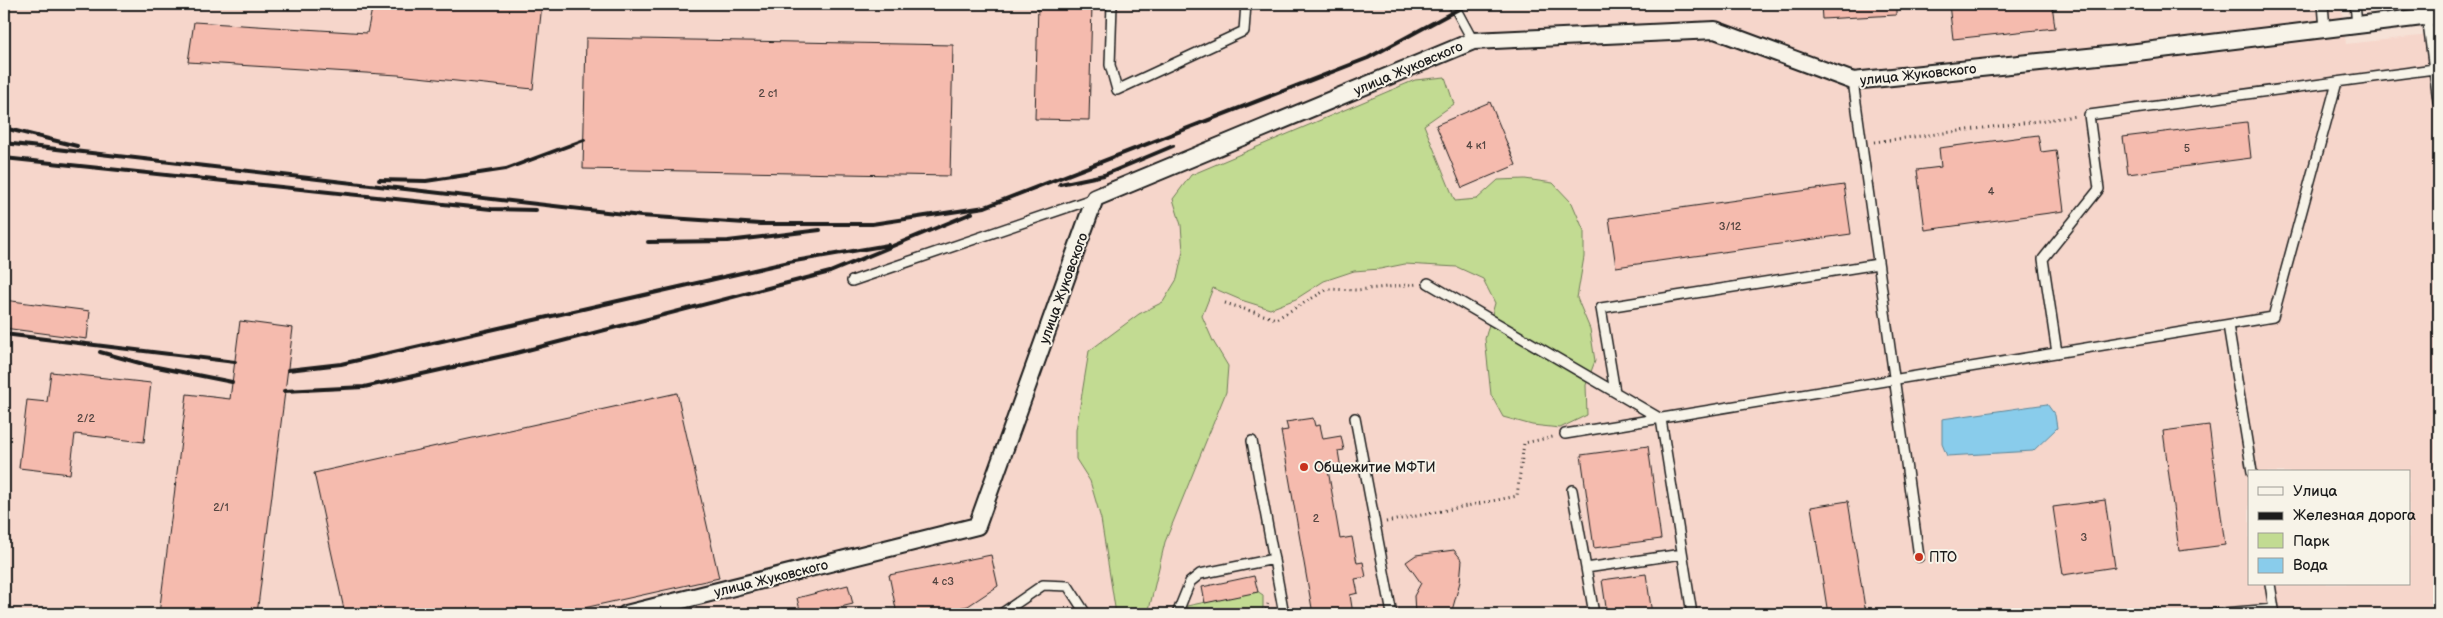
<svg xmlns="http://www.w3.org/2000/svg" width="2443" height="618" font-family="'Balsamiq Sans',sans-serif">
  <rect width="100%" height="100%" fill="#f6e2d7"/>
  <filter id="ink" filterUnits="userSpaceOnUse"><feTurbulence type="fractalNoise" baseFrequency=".02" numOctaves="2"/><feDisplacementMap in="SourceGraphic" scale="10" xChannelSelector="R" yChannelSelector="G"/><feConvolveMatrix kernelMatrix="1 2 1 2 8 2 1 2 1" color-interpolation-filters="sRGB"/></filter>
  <g filter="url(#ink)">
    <path fill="#f6d6cb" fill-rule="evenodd" d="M4 4H2350L2341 5 2346 44 2439 34V614H4ZM2249 472H2409V584H2249Z"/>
    <path fill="#c2db92" stroke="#6f7c57" d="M1445 77 1454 104 1424 125 1455 201 1477 199 1498 180 1525 179 1553 183 1572 203 1584 231V257L1577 298 1590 329 1595 361 1586 385 1587 415 1560 428 1532 425 1503 417 1491 395 1485 339 1495 303 1483 279 1457 267 1405 264 1380 269 1354 271 1324 281 1296 299 1270 309 1241 300 1213 288 1202 316 1213 341 1228 366 1226 392 1165 542 1148 614H1116L1101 519 1090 481 1076 459V430L1089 351 1139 314 1163 302 1177 279 1183 251 1181 225 1173 199 1191 175 1415 80Z
      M1257 591 1263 595V608L1259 614H1185L1187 606Z"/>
    <path fill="#89cceb" stroke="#5d8698" d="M2047 404 2055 415 2057 428 2033 451 1947 456 1942 444V419Z"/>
    <path fill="#f5bbae" stroke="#1c1c1c" d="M373 4H542L533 89 398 75 188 62 194 22 367 33Z
      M1038 4H1092L1089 120 1035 119Z
      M1821 4H1896V15L1822 19Z
      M1949 4H2052L2055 28 1953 39Z
      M586 38 953 45 950 176 583 169Z
      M1490 102 1516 165 1462 188 1436 125Z
      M2247 122 2251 158 2128 174 2123 137Z
      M2038 135 2041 152 2056 150 2064 211 1925 230 1917 170 1941 167 1939 148Z
      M1844 185 1851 234 1616 267 1609 218Z
      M4 300 90 311 87 339 4 328Z
      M240 321 293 328 257 614H159L187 394 230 399Z
      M51 372 151 383 144 442 75 434 70 474 19 468 27 400 47 402Z
      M677 393 719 578 557 614H345L314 473Z
      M1313 418 1315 426 1320 425 1323 439 1341 436 1344 450 1338 451 1341 469 1328 470 1340 539 1352 537 1357 563 1363 562 1366 577 1355 579 1358 593 1350 595 1353 614H1313L1281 431 1288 430 1286 422Z
      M2209 425 2225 545 2179 551 2163 431Z
      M1648 446 1661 539 1594 548 1581 455Z
      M2105 500 2115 567 2063 575 2053 507Z
      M1848 501 1866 614H1828L1811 507Z
      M1454 550 1462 560 1460 582 1451 614H1415L1414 596 1421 583 1406 562 1416 555Z
      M991 555 998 586 968 606 928 614H897L889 575Z
      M1646 574 1652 614H1607L1602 580Z
      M1254 576 1258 592 1205 603 1202 587Z
      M848 585 853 604 812 614H801L797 598Z"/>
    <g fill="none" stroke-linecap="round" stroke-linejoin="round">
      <g stroke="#1c1c1c" stroke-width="12">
        <path id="service" d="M1112 4 1110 65 1117 90 1244 31 1246 4
          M1453 4 1473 41
          M2323 4 2325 29
          M2355 4 2357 25
          M2427 16 2438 101 2439 100
          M1853 81 1919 557
          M852 281 1095 198
          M1428 283 1661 419 1692 614
          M2228 325 2252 472
          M2057 353 2043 259 2099 189 2089 115 2434 69
          M1615 392 1601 308 1878 264
          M1355 418 1392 614
          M1565 434 2273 317 2337 82
          M1252 441 1284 614
          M1572 490 1586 568 1682 554
          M1586 568 1594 614
          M1001 614 1043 585 1068 586 1086 614
          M1177 614 1190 582 1200 574 1274 559
          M2210 614 2274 609 2270 584"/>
      </g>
      <g stroke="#1c1c1c" stroke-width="20">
        <path id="minor" d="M626 614 977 526 1095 198 1473 41 1715 30 1853 81 2137 52 2439 15"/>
      </g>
      <path stroke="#1c1c1c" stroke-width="3" stroke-dasharray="1 4" stroke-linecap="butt" d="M1874 142 2077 116
        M1225 303 1276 319 1328 289 1357 290 1418 284
        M1386 522 1517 496 1524 443 1553 437
        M1264 614 1268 604"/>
      <use href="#service" stroke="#f7f3e8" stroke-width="9"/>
      <use href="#minor" stroke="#f7f3e8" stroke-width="16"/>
      <path stroke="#1c1c1c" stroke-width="4" d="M4 128 77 146
        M4 143 641 216 760 224H872L985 207 1368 58 1468 4
        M4 158 491 209 536 210
        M379 180 426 181 506 169 584 140
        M1060 184 1104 175 1173 146
        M648 242 728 241 820 230
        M4 334 235 362
        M100 352 147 365 232 382
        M288 370 341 364 789 262 888 245
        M284 391 364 387 512 354 830 272 972 213"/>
    </g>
  </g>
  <g fill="#c8321e" stroke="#f7f3e8" stroke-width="2">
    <circle cx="1304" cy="467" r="5"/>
    <circle cx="1919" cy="557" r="5"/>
  </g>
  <g text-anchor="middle" stroke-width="4" stroke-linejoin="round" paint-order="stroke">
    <g font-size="11" fill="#524440">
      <text x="768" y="97">2 с1</text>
      <text x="1476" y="149">4 к1</text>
      <text x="2187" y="152">5</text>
      <text x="1991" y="195">4</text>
      <text x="1730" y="230">3/12</text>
      <text x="86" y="422">2/2</text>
      <text x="221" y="511">2/1</text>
      <text x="1316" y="522">2</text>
      <text x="2084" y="541">3</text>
      <text x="943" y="585">4 с3</text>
    </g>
    <g font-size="14" fill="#1c1c1c" stroke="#f7f3e8">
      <text transform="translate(1408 68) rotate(-23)" y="5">улица Жуковского</text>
      <text transform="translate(1918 74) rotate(-6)" y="5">улица Жуковского</text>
      <text transform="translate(1063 288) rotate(-70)" y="5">улица Жуковского</text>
      <text transform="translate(771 578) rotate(-14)" y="5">улица Жуковского</text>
    </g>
    <g font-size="14" fill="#1c1c1c" stroke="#f7f3e8" text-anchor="start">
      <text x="1314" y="472">Общежитие МФТИ</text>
      <text x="1929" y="562">ПТО</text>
    </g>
  </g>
  <rect width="2443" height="618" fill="none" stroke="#f7f3e8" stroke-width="20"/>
  <rect x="10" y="10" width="2423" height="598" fill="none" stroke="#1c1c1c" stroke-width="2" filter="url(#ink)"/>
  <rect x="2248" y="470" width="162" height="115" fill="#f7f3e8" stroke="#9f9d96"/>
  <rect x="2258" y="487" width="25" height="8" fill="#f7f3e8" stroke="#9f9d96"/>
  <text x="2293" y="496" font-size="15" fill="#1c1c1c">Улица</text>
  <rect x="2258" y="512" width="25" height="8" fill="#1c1c1c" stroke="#9f9d96"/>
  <text x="2293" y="520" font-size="15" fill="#1c1c1c">Железная дорога</text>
  <rect x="2258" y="533" width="25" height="15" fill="#c2db92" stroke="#9f9d96"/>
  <text x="2293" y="546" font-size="15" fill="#1c1c1c">Парк</text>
  <rect x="2258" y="558" width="25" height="15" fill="#89cceb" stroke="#9f9d96"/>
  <text x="2293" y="570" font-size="15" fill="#1c1c1c">Вода</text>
</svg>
